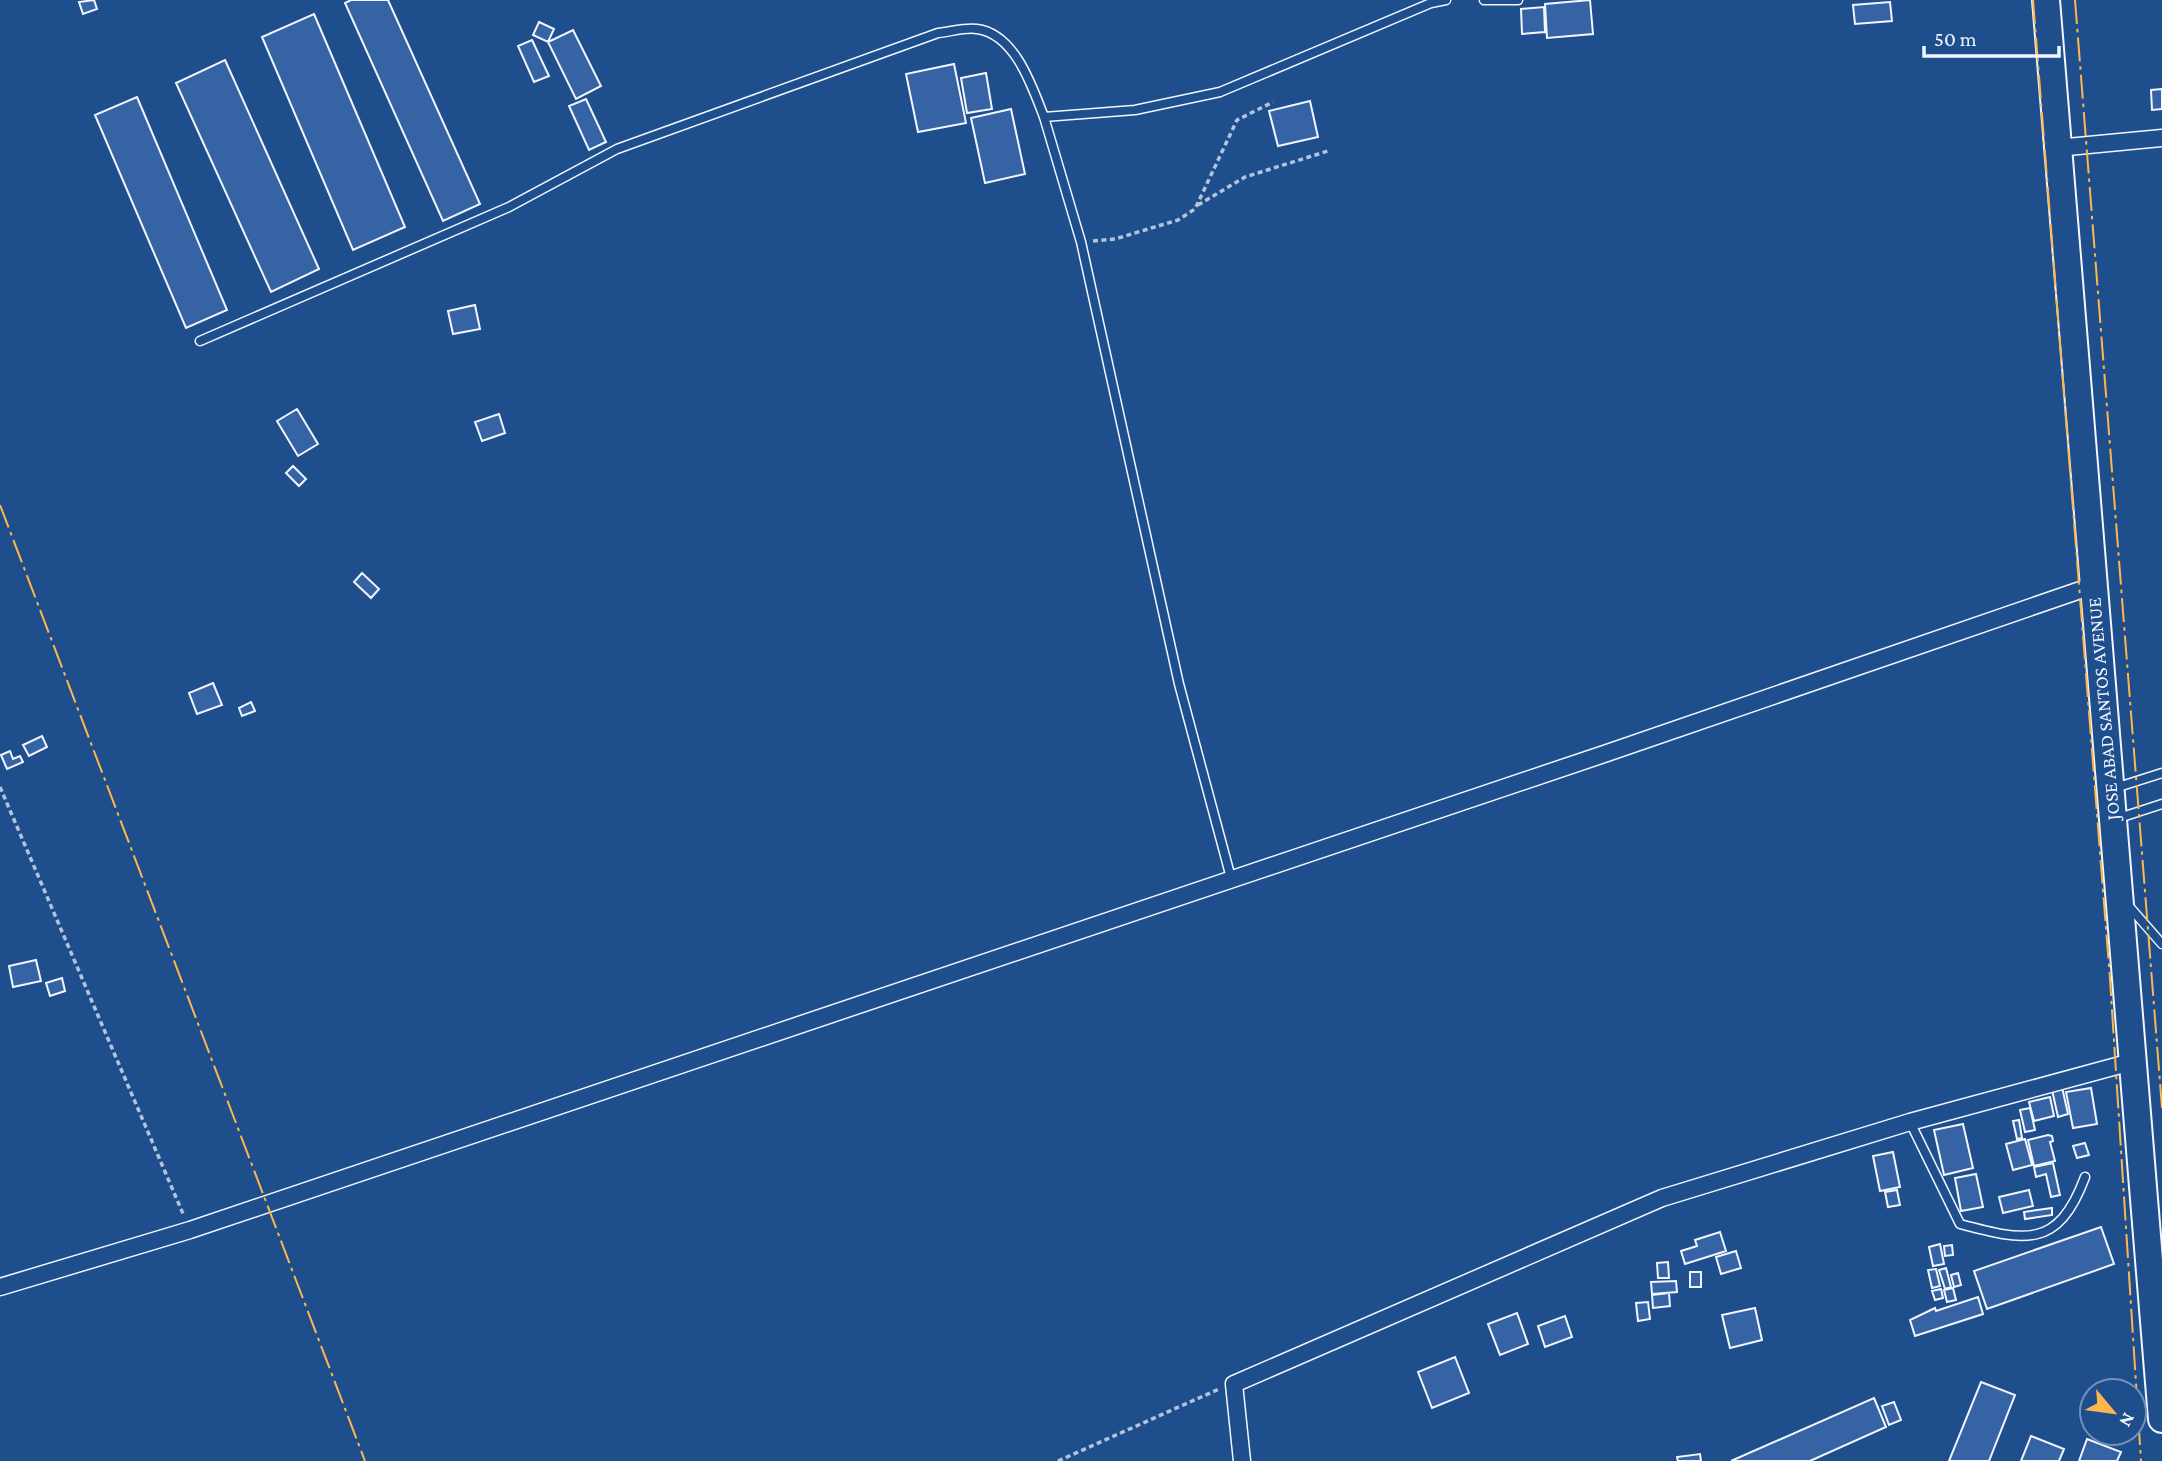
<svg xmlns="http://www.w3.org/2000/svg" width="2162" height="1461" font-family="'Crimson Pro',serif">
  <rect width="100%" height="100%" fill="#1f4e8c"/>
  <path fill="#3563a3" stroke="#f2f6ff" stroke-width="2" d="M94 0 97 9 83 14 79 2Z
    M351 0H388L480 204 443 221 345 3Z
    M1590 0 1593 34 1547 38 1545 4Z
    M1890 2 1892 21 1855 24 1853 5Z
    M1544 7 1545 32 1522 34 1521 9Z
    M314 14 405 227 353 250 262 37Z
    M539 22 554 29 548 42 533 35Z
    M573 30 601 86 576 99 548 42Z
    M532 40 549 76 534 82 518 46Z
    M225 60 319 269 271 292 176 83Z
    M954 64 966 123 918 132 906 74Z
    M986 73 992 109 967 113 961 78Z
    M2162 89V109L2152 110 2151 90Z
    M137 97 227 310 186 328 95 115Z
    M586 99 606 142 589 150 569 106Z
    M1310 101 1318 137 1278 146 1269 111Z
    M1011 109 1025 174 985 183 971 118Z
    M475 305 480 329 453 334 448 311Z
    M297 409 318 444 298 456 277 421Z
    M499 414 505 433 482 441 475 422Z
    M293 466 306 479 299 486 286 473Z
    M362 573 379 589 371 598 354 582Z
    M213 683 222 705 197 714 189 693Z
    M251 702 255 711 242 716 239 708Z
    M42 736 47 747 29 756 23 745Z
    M10 751 13 759 20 756 23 762 7 769 1 755Z
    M36 960 41 981 13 987 9 966Z
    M62 978 65 991 50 996 46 983Z
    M2062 1087 2068 1114 2058 1117 2052 1090Z
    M2091 1088 2097 1124 2073 1128 2066 1092Z
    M2050 1097 2054 1116 2034 1121 2029 1102Z
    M2030 1108 2035 1130 2025 1132 2020 1110Z
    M2019 1120 2022 1138 2017 1139 2013 1121Z
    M1963 1124 1973 1168 1944 1175 1934 1130Z
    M2048 1135 2052 1136 2053 1141 2050 1142 2055 1161 2034 1166 2028 1140Z
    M2025 1139 2032 1165 2013 1170 2006 1144Z
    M2085 1143 2089 1155 2077 1158 2073 1146Z
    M1893 1152 1900 1187 1880 1191 1873 1156Z
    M2053 1163 2060 1195 2051 1197 2046 1174 2036 1177 2034 1167Z
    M1976 1174 1983 1207 1961 1211 1955 1178Z
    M1897 1190 1900 1205 1888 1207 1885 1192Z
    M2029 1190 2033 1206 2003 1213 1999 1197Z
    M2052 1208V1215L2025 1219 2024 1212Z
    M2101 1227 2114 1264 1987 1309 1974 1271Z
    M1720 1232 1726 1251 1685 1264 1681 1251 1697 1246 1695 1240Z
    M1940 1244 1944 1264 1933 1266 1929 1247Z
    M1952 1245 1953 1255 1945 1256 1944 1246Z
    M1736 1251 1741 1268 1721 1274 1716 1257Z
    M1668 1262 1669 1278H1658L1657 1263Z
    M1946 1268 1951 1287 1945 1289 1939 1270Z
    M1936 1269 1940 1286 1932 1288 1928 1270Z
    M1690 1272H1701V1287H1690Z
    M1958 1273 1961 1285 1954 1287 1951 1275Z
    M1676 1281 1677 1292 1652 1294 1651 1282Z
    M1953 1288 1956 1300 1947 1302 1944 1290Z
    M1941 1289 1943 1298 1935 1300 1932 1291Z
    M1669 1293 1670 1306 1653 1308 1652 1295Z
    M1978 1297 1983 1314 1915 1336 1910 1320 1935 1308 1936 1311Z
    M1648 1302 1650 1319 1638 1321 1636 1303Z
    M1755 1308 1762 1340 1730 1348 1722 1315Z
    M1517 1313 1528 1344 1500 1355 1488 1324Z
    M1565 1316 1572 1337 1545 1347 1538 1326Z
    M1455 1357 1469 1393 1432 1408 1418 1372Z
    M1981 1382 2015 1395 1989 1461H1949Z
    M1874 1398 1886 1427 1810 1461H1731Z
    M1894 1402 1901 1420 1889 1425 1882 1406Z
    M2031 1436 2064 1449 2059 1461H2021Z
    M2087 1439 2121 1452 2117 1461H2079Z
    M1700 1454 1701 1461H1678L1677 1457Z"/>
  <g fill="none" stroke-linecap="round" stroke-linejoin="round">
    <g stroke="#f2f6ff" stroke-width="11">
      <path id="service" d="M1484 0H1518
        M1044 117 1081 242 1179 684 1231 878
        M200 341 509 207 617 149 938 33C950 32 965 27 977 29 1015 34 1032 86 1044 117L1135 110 1220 92 1431 3 1446 0
        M2115 788 2162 773
        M2116 819 2162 804
        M2127 904 2162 944
        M1910 1122 1960 1224C2024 1241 2058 1250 2085 1177"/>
    </g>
    <g stroke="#f2f6ff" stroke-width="19">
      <path id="minor" d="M2057 148 2162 138
        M0 1287 190 1230 1607 753 2092 586
        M1242 1461 1234 1384 1662 1198 1910 1122 2135 1061"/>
    </g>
    <g stroke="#f2f6ff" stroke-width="30">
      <path id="trunk" d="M2046 0 2162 1419"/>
    </g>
    <path stroke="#b3c4dc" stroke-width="3.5" stroke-dasharray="5 3.5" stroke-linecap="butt" d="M1198 205 1245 177 1328 151
      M1093 241 1115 239 1178 220 1195 209 1237 120 1273 102
      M0 787 184 1216
      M1058 1461 1219 1389"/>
    <use href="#service" stroke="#1f4e8c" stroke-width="8"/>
    <use href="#minor" stroke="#1f4e8c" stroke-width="16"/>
    <use href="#trunk" stroke="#1f4e8c" stroke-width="26"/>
    <path stroke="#ffb74d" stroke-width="2" stroke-dasharray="24 5 3.5 5" stroke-linecap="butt" d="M2033 0 2110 979 2141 1461
      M2075 0 2162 1108
      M0 505 365 1461"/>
  </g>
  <g text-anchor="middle" stroke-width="5" stroke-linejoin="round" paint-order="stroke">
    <g font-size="19" fill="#f2f6ff" stroke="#1f4e8c">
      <text transform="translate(2103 709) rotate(-95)" y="7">JOSE ABAD SANTOS AVENUE</text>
    </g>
  </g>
  <g transform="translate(2113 1412) rotate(119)"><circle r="33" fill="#1f4e8c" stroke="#7391ba" stroke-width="2"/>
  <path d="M0-5L12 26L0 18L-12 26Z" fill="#ffb74d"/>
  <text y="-10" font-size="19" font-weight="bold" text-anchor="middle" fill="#f2f6ff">N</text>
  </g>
  <path d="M1924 46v10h135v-10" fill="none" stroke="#f2f6ff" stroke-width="3.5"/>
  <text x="1934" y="46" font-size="21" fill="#f2f6ff" stroke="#1f4e8c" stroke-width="5" paint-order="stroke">50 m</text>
</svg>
